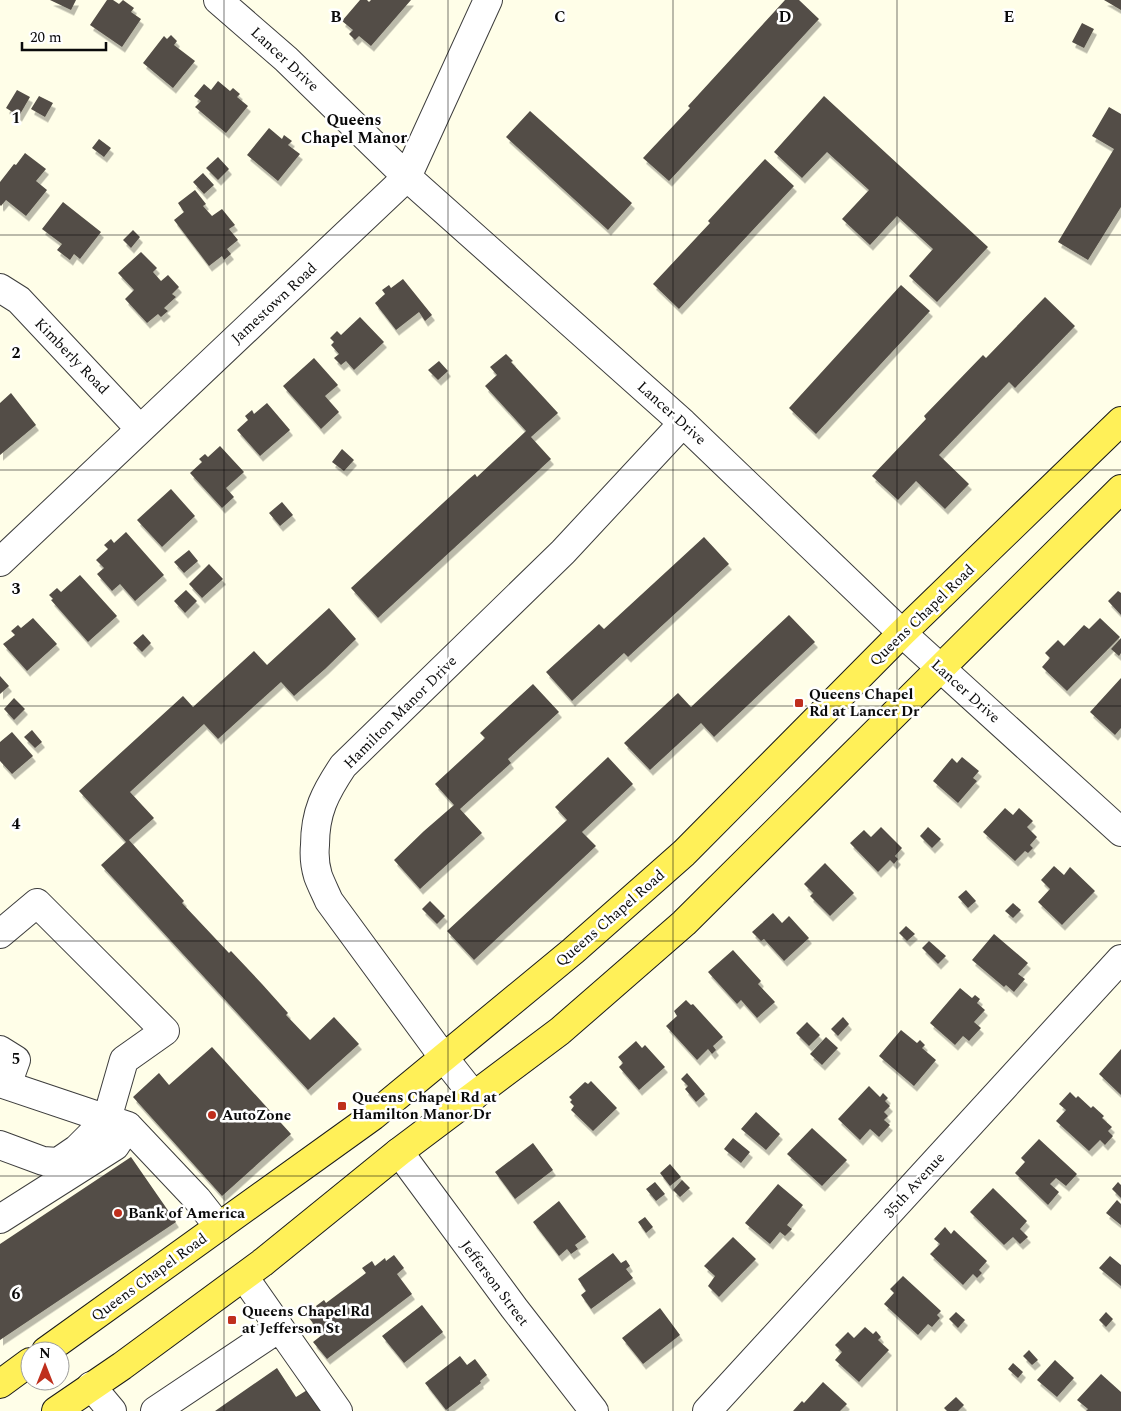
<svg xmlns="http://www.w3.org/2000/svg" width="1121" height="1411" font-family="Spectral,serif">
  <defs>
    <filter id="shadow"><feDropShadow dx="3" dy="5.5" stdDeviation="0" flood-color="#0004"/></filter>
  </defs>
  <rect width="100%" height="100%" fill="#fffee8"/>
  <path fill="#534d46" filter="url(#shadow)" d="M50 0H76L71 10Z
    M107 0H113L119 4 123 0 134 8 131 12 141 19 122 47 90 25Z
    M360 0H367L369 2 371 0H411L371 46 359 36 355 40 349 34 353 30 342 21Z
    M785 0H799L819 19 669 181 643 158 690 108 688 106Z
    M1104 0H1121V10Z
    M1082 23 1094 29 1084 48 1072 42Z
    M171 35 177 41 174 45 195 61 173 88 143 63 164 36 167 39Z
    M218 81 230 91 233 88 240 94 237 97 248 106 226 133 195 107 201 101 194 96 204 84 211 90Z
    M17 90 30 97 19 116 6 108Z
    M39 96 53 103 45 117 31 109Z
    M824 96 988 247 937 302 909 276 933 249 897 216 870 245 842 219 869 190 827 152 802 178 774 152Z
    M1109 107 1121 114V207L1088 260 1058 242 1114 149 1092 136Z
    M530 111 632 203 608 230 506 137Z
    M269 128 282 139 284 135 292 141 288 145 300 154 278 181 247 155Z
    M99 139 111 148 104 157 92 148Z
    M25 153 46 169 36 181 47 190 26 216 6 200 1 206 0 205V182L14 164 16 165Z
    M218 157 229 169 218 180 206 168Z
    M765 159 794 186 679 309 653 284 710 223 708 221Z
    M203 173 214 185 204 194 193 182Z
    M195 190 206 204 203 206 212 216 222 209 235 225 229 229 238 240 227 249 231 254 224 260 222 256 209 266 174 220 184 212 178 203Z
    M63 202 101 232 80 259 74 254 70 260 57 250 62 244 42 229Z
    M133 230 140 237 131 248 123 240Z
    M141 252 157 268 153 272 161 281 168 275 179 287 172 294 176 297 164 308 168 311 161 317 158 314 147 323 125 299 134 290 118 273Z
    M403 279 432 315 425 321 419 312 396 330 375 303 385 294 382 290 389 285 391 288Z
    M901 285 930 311 929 312 816 434 789 408Z
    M1045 297 1075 326 1015 388 1009 382 939 455 969 484 945 509 916 481 898 500 872 476 926 419 924 416 983 355 986 358Z
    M360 317 384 342 354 370 346 361 341 365 334 358 339 354 331 345 334 342 330 338 337 331 341 335Z
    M506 354 513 361 511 362 558 413 531 437 551 459 378 618 351 588 469 479 475 474 477 477 526 431 485 386 497 375 490 367Z
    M314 358 338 385 325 396 339 412 321 429 283 386Z
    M439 361 448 371 438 380 428 370Z
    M11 393 36 425 0 455V403Z
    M267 403 290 430 260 456 237 430 248 420 245 416 252 410 254 414Z
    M220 446 244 472 226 488 234 497 222 508 190 473 202 462 199 459 205 454 208 457Z
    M342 449 354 460 344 471 332 462Z
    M171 489 195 516 162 547 137 520Z
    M282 502 293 515 280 526 269 513Z
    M126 532 164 575 135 601 120 584 112 591 97 574 104 568 96 560 108 549 104 545 111 539 114 543Z
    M704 537 729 564 628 657 624 653 572 701 546 672 599 624 604 629Z
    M189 550 198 561 184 573 174 562Z
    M209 564 223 579 202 598 189 584Z
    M80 575 117 616 88 642 51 600 53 599 49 595 57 588 61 592Z
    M186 590 197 601 185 613 174 601Z
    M1118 591 1121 593V615L1108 601Z
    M329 608 356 639 325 669 294 696 281 682 218 739 204 724 130 792 154 818 129 840 184 901 182 903 229 953 231 951 262 984 288 1013 286 1015 310 1040 334 1017 359 1044 308 1090 101 865 126 842 79 791 183 696 193 707 254 651 267 665Z
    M789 615 815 642 714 737 701 723 650 770 624 743 678 693 691 707Z
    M33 618 57 644 27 671 3 644 15 635 11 631 18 625 21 628Z
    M1100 618 1120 637 1067 691 1042 667 1050 658 1045 653 1058 640 1064 646 1084 625 1089 629Z
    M143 634 151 643 142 652 133 643Z
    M1121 638V653L1119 656 1111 649Z
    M0 676 9 686 0 694Z
    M1121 678V728L1115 735 1090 712Z
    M533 684 559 712 508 759 511 763 460 809 482 833 420 889 394 860 424 831 454 805 435 784 485 738 480 733Z
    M14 698 25 709 14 720 4 709Z
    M32 730 42 742 35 748 24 737Z
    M12 732 33 756 12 774 0 761V742Z
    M608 757 633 784 582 832 596 846 474 960 447 931 567 820 555 807Z
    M962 757 979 771 973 778 977 781 958 803 933 781 952 758 957 763Z
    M1005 808 1013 815 1019 808 1033 821 1027 827 1037 837 1030 845 1033 848 1028 853 1025 851 1015 861 983 832Z
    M881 827 902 848 895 856 898 859 894 864 890 860 878 872 850 843 864 830 871 837Z
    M928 827 941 839 932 848 920 836Z
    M825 863 854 893 830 916 810 896 813 893 804 884Z
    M1054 866 1064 875 1070 867 1095 891 1062 925 1038 902 1050 889 1041 880Z
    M966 890 976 901 968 908 958 897Z
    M430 901 445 916 437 924 422 909Z
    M1013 903 1021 910 1013 918 1005 911Z
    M773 913 782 923 789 916 809 938 784 961 764 939 761 941 752 932Z
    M906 926 915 934 907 941 899 933Z
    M994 934 1028 963 1018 974 1025 979 1014 992 1006 985 1004 987 972 960Z
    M929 941 946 956 938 964 922 948Z
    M733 950 761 981 758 984 775 1002 757 1018 741 1000 737 1004 708 972Z
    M960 988 972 998 975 995 980 999 977 1003 985 1010 974 1022 981 1028 969 1041 963 1036 955 1045 930 1023Z
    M686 1000 691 1005 693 1004 723 1037 713 1046 716 1050 712 1054 708 1049 697 1060 666 1026 677 1016 674 1011Z
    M843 1017 849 1024 838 1036 831 1029Z
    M807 1022 820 1035 809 1046 796 1033Z
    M901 1030 917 1043 920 1040 925 1045 922 1048 936 1060 914 1086 879 1056Z
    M826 1037 838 1048 822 1065 810 1054Z
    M636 1041 642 1048 645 1045 665 1067 639 1090 619 1067 623 1063 618 1057Z
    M212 1047 291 1134 222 1196 133 1097 159 1073 169 1085Z
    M1121 1049V1095L1099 1074Z
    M687 1073 705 1094 696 1102 685 1089 688 1086 681 1079Z
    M591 1081 617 1108 593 1131 571 1110 574 1106 570 1102 572 1100 569 1097 585 1082 588 1084Z
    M869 1086 880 1097 883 1093 888 1098 885 1101 890 1106 884 1112 888 1116 884 1120 890 1125 879 1137 870 1129 860 1140 838 1119Z
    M1070 1092 1076 1098 1078 1096 1091 1108 1093 1106 1104 1116 1102 1118 1112 1127 1108 1131 1113 1136 1105 1145 1100 1140 1089 1151 1056 1121 1066 1110 1059 1104Z
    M756 1112 780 1134 766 1150 741 1129Z
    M812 1128 847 1160 822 1186 787 1154Z
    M733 1138 750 1152 741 1163 724 1149Z
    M1039 1139 1077 1174 1066 1186 1056 1178 1050 1184 1059 1192 1048 1205 1015 1173 1025 1162 1021 1158Z
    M533 1143 553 1170 515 1199 495 1172Z
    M131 1157 176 1222 0 1340V1244Z
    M670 1164 681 1177 670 1186 660 1173Z
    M682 1180 690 1188 680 1197 673 1190Z
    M655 1182 665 1194 656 1201 646 1189Z
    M1118 1182 1121 1185V1198L1112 1189Z
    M778 1184 803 1205 787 1225 792 1229 785 1236 780 1232 770 1244 745 1223Z
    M993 1188 1027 1221 1020 1229 1028 1237 1020 1244 1013 1237 1004 1245 970 1212Z
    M1117 1200 1121 1204V1225L1106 1213Z
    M559 1201 586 1237 575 1245 578 1249 571 1254 567 1249 559 1256 533 1222Z
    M645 1217 653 1227 646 1233 638 1222Z
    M945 1227 951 1234 954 1230 987 1261 979 1270 982 1273 977 1278 973 1274 963 1285 930 1254 940 1244 934 1239Z
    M733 1237 756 1259 719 1297 708 1286 715 1276 704 1266Z
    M613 1253 621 1263 626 1260 630 1266 626 1269 633 1278 591 1309 581 1295 586 1291 578 1279Z
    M394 1255 404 1268 397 1274 412 1294 327 1359 313 1342 322 1335 309 1318 318 1310 316 1306 324 1300 326 1303 366 1273 362 1268 372 1261 375 1266 385 1258 386 1261Z
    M1110 1256 1121 1265V1286L1099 1268Z
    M903 1276 941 1311 937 1315 940 1318 932 1327 928 1324 918 1335 884 1304 894 1293 890 1289Z
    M422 1305 443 1332 404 1363 382 1336Z
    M660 1308 680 1335 643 1364 622 1338Z
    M956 1312 965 1320 958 1328 949 1319Z
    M1106 1312 1113 1319 1106 1327 1099 1320Z
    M865 1327 873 1334 876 1331 881 1337 878 1340 889 1350 859 1382 835 1360 842 1352 835 1345 848 1332 854 1338Z
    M1029 1350 1038 1360 1032 1365 1023 1356Z
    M460 1356 467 1365 475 1359 487 1375 480 1381 481 1383 446 1410 425 1383Z
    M1055 1360 1074 1378 1057 1397 1037 1380Z
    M1013 1363 1023 1372 1018 1378 1008 1369Z
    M277 1368 296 1397 312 1387 328 1411H215Z
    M1101 1374 1121 1392V1411H1086L1088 1409 1077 1400Z
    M823 1382 847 1404 840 1411H793L802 1401 804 1403Z
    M956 1397 964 1405 958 1411H947L944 1408Z"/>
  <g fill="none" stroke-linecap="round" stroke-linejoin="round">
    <g stroke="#3d3d3d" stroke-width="30">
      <path id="minor" d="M218 0 286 59 407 177 683 423 902 633 1121 832
        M0 288 19 300 140 429
        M0 562 407 177 488 0
        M0 934 37 903 165 1031 124 1060 107 1119 77 1149 58 1162 43 1161 0 1145
        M0 1050 16 1060 7 1085
        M0 1083 128 1126 197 1199 219 1227
        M474 1096 444 1058 329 901C325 892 321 884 318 876 315 866 314 855 315 845 315 812 325 793 343 766L563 552 683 423
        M399 1152 514 1308 594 1411
        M0 1219 115 1146 128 1126
        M244 1277 338 1411
        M91 1386 112 1411
        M155 1411 279 1328
        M707 1411 1121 959"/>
    </g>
    <g stroke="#1b1b1b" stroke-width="30">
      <path id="major" d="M46 1351 373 1116 573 951 684 853 902 633 1121 421
        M0 1384 30 1362
        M56 1411 122 1366 262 1263 399 1152 560 1031 684 923 1121 489"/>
    </g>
    <use href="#minor" stroke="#fff" stroke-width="28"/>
    <use href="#major" stroke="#fff058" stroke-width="28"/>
  </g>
  <path fill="none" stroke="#0a0a0a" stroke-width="1" stroke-opacity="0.55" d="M224 0V1411M448 0V1411M673 0V1411M897 0V1411M0 235H1121M0 470H1121M0 706H1121M0 941H1121M0 1176H1121"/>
  <g fill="#bf2f1d" stroke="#fff" stroke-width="2">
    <rect x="794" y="698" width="10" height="10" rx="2.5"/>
    <rect x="337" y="1101" width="10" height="10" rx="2.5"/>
    <circle cx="212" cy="1115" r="5"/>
    <circle cx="118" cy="1213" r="5"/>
    <rect x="227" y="1315" width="10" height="10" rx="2.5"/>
  </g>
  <g text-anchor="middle" stroke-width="5" stroke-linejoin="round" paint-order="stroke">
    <g font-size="15" fill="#0a0a0a" stroke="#fff">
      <text transform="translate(285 59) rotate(43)" y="5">Lancer Drive</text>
      <text transform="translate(274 303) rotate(-43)" y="5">Jamestown Road</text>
      <text transform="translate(72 356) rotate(46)" y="5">Kimberly Road</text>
      <text transform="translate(672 413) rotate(42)" y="5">Lancer Drive</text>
      <text transform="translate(922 615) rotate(-44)" y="5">Queens Chapel Road</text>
      <text transform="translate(966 691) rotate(42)" y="5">Lancer Drive</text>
      <text transform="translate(400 712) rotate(-45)" y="5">Hamilton Manor Drive</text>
      <text transform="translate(610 918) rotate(-41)" y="5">Queens Chapel Road</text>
      <text transform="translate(914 1185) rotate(-48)" y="5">35th Avenue</text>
      <text transform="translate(149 1277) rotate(-36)" y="5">Queens Chapel Road</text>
      <text transform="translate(495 1283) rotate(53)" y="5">Jefferson Street</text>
    </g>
    <g font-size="15" font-weight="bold" fill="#0a0a0a" stroke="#fff" text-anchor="start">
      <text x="809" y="699">Queens Chapel<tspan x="809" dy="17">Rd at Lancer Dr</tspan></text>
      <text x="352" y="1102">Queens Chapel Rd at<tspan x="352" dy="17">Hamilton Manor Dr</tspan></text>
      <text x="222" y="1120">AutoZone</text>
      <text x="128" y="1218">Bank of America</text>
      <text x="242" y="1316">Queens Chapel Rd<tspan x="242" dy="17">at Jefferson St</tspan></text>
    </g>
    <g font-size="16" font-weight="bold" fill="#0a0a0a" stroke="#fff">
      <text x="354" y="125">Queens<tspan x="354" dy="18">Chapel Manor</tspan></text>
    </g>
  </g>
  <g font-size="16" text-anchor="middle" font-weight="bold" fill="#0a0a0a" stroke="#fff" stroke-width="5" stroke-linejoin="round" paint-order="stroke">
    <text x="336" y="22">B</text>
    <text x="560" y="22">C</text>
    <text x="785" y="22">D</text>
    <text x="1009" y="22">E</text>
    <text x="16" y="123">1</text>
    <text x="16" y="358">2</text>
    <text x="16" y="594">3</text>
    <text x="16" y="829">4</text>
    <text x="16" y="1064">5</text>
    <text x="16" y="1299">6</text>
  </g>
  <g transform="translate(45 1366)"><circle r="24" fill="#ffffff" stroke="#9d9d9d"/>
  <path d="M0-4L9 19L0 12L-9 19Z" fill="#bf2f1d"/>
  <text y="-8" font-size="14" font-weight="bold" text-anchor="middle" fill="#0a0a0a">N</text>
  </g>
  <path d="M22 42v8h84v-8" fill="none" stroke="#0a0a0a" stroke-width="2.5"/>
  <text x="30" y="42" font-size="15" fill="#0a0a0a" stroke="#ffffff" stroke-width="4" paint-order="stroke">20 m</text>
</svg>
